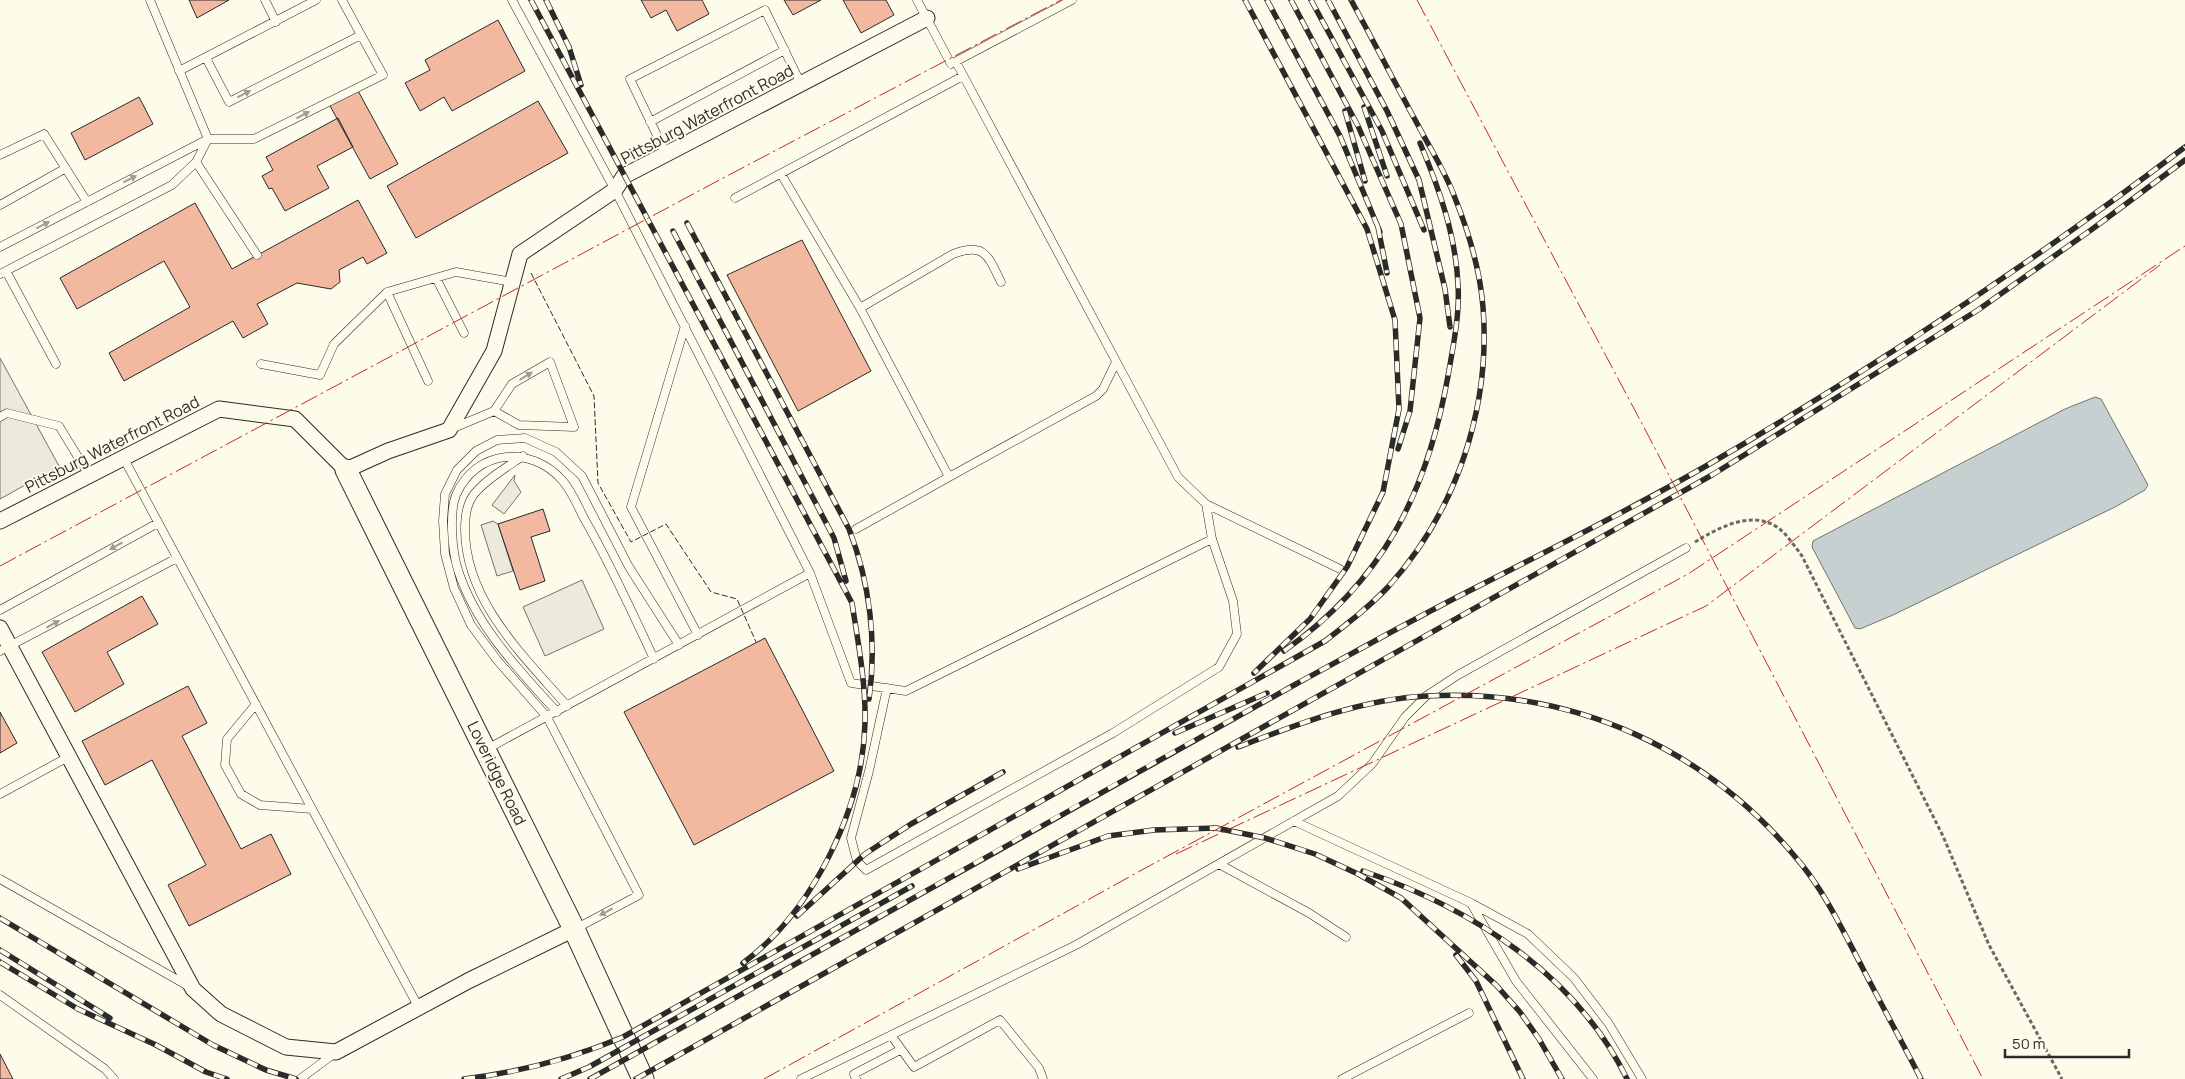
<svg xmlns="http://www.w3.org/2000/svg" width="2185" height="1079" font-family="Manrope,sans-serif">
  <rect width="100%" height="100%" fill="#fdfbea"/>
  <path fill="#eceadb" stroke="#74746e" d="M0 358 59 466 0 499Z
    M515 475 514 481 521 492 504 514 492 505Z
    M493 521 498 524 513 571 497 576 481 525Z
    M582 580 604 629 545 656 523 607Z"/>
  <path fill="#c7d0d0" stroke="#74746e" d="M2095 397 2101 399 2148 485 2145 490 2115 507 1893 615 1860 629 1855 628 1812 547 1813 541 2065 409Z"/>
  <path fill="#f2b8a0" stroke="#2b2b2b" d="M189 0H229L197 18Z
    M641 0H702L709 14 677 31 666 10 651 18Z
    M784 0H821L793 15Z
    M843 0H886L894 15 861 33Z
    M498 20 525 71 452 111 444 97 420 111 405 83 430 70 425 60Z
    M357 89 398 164 370 179 329 104Z
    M139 97 153 124 85 160 71 133Z
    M538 101 568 153 416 238 387 186Z
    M338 118 353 147 317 166 329 188 285 211 272 188 269 189 262 176 273 170 266 157Z
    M358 200 387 253 367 264 363 257 339 270 340 282 331 289 297 283 257 304 268 324 243 338 233 321 124 381 109 353 190 307 164 261 77 309 60 278 195 203 232 269Z
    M802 240 871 371 798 411 727 275Z
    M543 509 550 531 531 537 545 581 520 590 498 524Z
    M142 596 158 624 107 652 124 684 75 712 42 652Z
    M765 638 834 771 694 845 624 712Z
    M188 686 207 723 182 736 241 849 271 834 291 874 189 926 168 885 206 865 152 760 105 785 82 741Z
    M0 712 17 743 0 753Z
    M0 1054 13 1079H0Z"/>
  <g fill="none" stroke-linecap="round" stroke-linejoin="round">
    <g stroke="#2b2b2b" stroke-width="9">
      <path id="lane" d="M265 0 276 22
        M512 0 615 190 810 573 851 683 906 691 1212 539 1206 504
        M917 0 951 64 1072 0
        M206 58 229 102 361 35 342 0
        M956 62 1178 477 1206 504 1340 569
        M179 71 316 0
        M650 122 785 50
        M666 154 630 79 765 10 801 84
        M0 155 44 134 87 202
        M196 162 257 255
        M781 174 860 308 953 254C985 242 988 256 1001 282
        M735 198 963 76
        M0 205 66 168
        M0 247 208 139H254L383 75 361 35
        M6 271 56 364
        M0 274 172 185 196 162 208 139 150 0
        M436 278 464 333
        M387 292 428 381
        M685 326 631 507 698 635
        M261 364 320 375 334 344 387 292 456 272 512 282
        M0 417 7 413 59 426 89 475
        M451 429 494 411 512 384 550 362 574 427 519 425 494 411
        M523 456C507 467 488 478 475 493 467 502 465 518 465 529 465 601 523 655 567 706
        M123 457 419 1008
        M949 477 1096 396 1103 389 1116 362
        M856 529 949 477 860 308
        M0 610 158 523
        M0 651 177 558
        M887 688 869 771 851 838 857 861 866 870 1113 733 1219 667 1237 634 1233 601 1212 539
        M256 704 227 739 225 765 241 794 260 805 312 809
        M557 712C518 669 476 626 458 570 452 551 449 513 456 495 476 449 531 445 562 480 572 491 578 507 585 520 611 565 632 612 654 659
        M487 749 810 573
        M0 794 70 756
        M1294 821 1471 903 1528 934 1574 978 1609 1024 1642 1079
        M1219 864 1309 913 1346 937
        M0 879 190 987
        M1472 905 1516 981 1593 1079
        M575 929 639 895 547 717 497 660 471 625 454 588 445 554 443 521 445 494 457 470 476 451 497 440 525 438 556 452 582 476 629 567 679 645
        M0 995 105 1069 114 1079
        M891 1035 914 1067 1000 1020 1039 1068 1043 1079
        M300 1079 335 1053
        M801 1079 1076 945 1338 796 1372 764 1405 717 1426 696 1458 675 1686 548
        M856 1079 854 1074 900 1050
        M1342 1079 1469 1013"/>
    </g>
    <g stroke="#2b2b2b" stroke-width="17">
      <path id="street" d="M0 521 219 409 295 419 346 470 388 451 449 430 494 351 520 254 615 190 624 176 927 18
        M0 628 193 989 221 1014 286 1047 336 1052 468 981 574 929"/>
    </g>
    <g stroke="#2b2b2b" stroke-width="23">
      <path id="secondary" d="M346 470 574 929 643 1079"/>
    </g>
    <path stroke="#6a6964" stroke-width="3" stroke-dasharray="4 2.5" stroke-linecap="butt" d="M1695 542C1721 526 1759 506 1785 534 1791 541 1797 549 1802 556L1943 836 1989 945 2062 1079"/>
    <use href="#lane" stroke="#fdfbea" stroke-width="8"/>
    <use href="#street" stroke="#fdfbea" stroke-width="15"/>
    <use href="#secondary" stroke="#fdfbea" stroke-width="21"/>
    <g stroke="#2b2b2b" stroke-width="5.5">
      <path id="rail" d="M531 0 852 603C858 642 866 683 865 723 863 809 812 912 743 963
        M546 0 569 47 581 85
        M1245 0 1367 229 1395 320 1399 409 1383 492 1347 567 1310 619 1254 673
        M1267 0 1340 136 1380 232
        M1291 0 1358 126 1401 224 1420 318 1410 411 1398 449
        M1311 0 1382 131 1424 230
        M1328 0 1387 111 1419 180 1445 289 1450 327
        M1364 107 1387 176
        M1345 111 1365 181
        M687 223 849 529C870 583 877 643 869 699
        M1378 227 1387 273
        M673 231 834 538 846 581
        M1284 651C1383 581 1427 493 1448 376 1453 347 1460 314 1458 285 1456 236 1439 188 1420 143
        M1175 733 1267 693
        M1238 747C1298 724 1362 699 1427 696 1575 688 1710 750 1802 865 1826 895 1842 929 1860 963 1880 1002 1901 1040 1921 1079
        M1018 869 1108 836 1154 830 1216 828 1265 838 1315 854 1358 874 1401 898 1496 985 1520 1012 1539 1039 1562 1079
        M1363 871C1471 908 1576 974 1627 1079
        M797 916 865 854 911 824 1003 772
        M0 918 213 1045 266 1070 296 1079
        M0 950 110 1018
        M1456 955 1476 981 1523 1079
        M0 962 78 1009 156 1045 206 1072 227 1079
        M464 1079C520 1072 571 1059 623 1037L1325 641C1347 624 1369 607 1388 587 1456 512 1491 408 1483 307 1480 270 1469 233 1455 198 1446 173 1431 150 1419 127 1396 85 1374 42 1351 0
        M561 1079 589 1067 912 886
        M590 1079C826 948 1060 814 1296 684 1353 653 1410 621 1467 592 1547 551 1628 511 1706 466 1872 369 2032 263 2185 147
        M636 1079 1712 475 1978 310 2091 230 2185 160"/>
    </g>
    <use href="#rail" stroke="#fdfbea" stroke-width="4" stroke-dasharray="11" stroke-linecap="butt"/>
    <path stroke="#2b2b2b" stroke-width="1" stroke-dasharray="6 2.5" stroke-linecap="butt" d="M531 273 594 396 598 483 631 542 666 524 711 592 737 599 756 642"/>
    <path stroke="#c62828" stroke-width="1" stroke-dasharray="18 4 2.5 4" stroke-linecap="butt" d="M1417 0 1648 435 1983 1079
      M0 566 710 185 1061 0
      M1176 854 1706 606 2160 265
      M764 1079 1140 871 1688 574 2185 246"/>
  </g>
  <defs><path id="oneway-solid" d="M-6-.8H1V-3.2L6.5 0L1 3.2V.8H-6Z" transform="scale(1.25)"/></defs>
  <g fill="#9e9d94">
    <use href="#oneway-solid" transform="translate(244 94) rotate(-27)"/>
    <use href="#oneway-solid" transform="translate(303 115) rotate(-27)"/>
    <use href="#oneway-solid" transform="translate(130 179) rotate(-27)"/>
    <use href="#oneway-solid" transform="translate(43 225) rotate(-27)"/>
    <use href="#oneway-solid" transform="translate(526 376) rotate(-31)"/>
    <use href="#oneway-solid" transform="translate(116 546) rotate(151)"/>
    <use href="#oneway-solid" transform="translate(53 624) rotate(-28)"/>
    <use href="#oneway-solid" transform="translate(606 912) rotate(152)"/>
  </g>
  <g text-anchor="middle" stroke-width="4" stroke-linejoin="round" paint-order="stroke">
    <g font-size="16" fill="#2b2b2b" stroke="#fdfbea">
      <text transform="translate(707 114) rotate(-28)" y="6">Pittsburg Waterfront Road</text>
      <text transform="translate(112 444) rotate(-27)" y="6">Pittsburg Waterfront Road</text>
      <text transform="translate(497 773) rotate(64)" y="6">Loveridge Road</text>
    </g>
  </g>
  <path d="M2005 1049v8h124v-8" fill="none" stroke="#2b2b2b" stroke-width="2.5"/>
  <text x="2012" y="1049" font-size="15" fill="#2b2b2b" stroke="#fdfbea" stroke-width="4" paint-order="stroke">50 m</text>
</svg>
